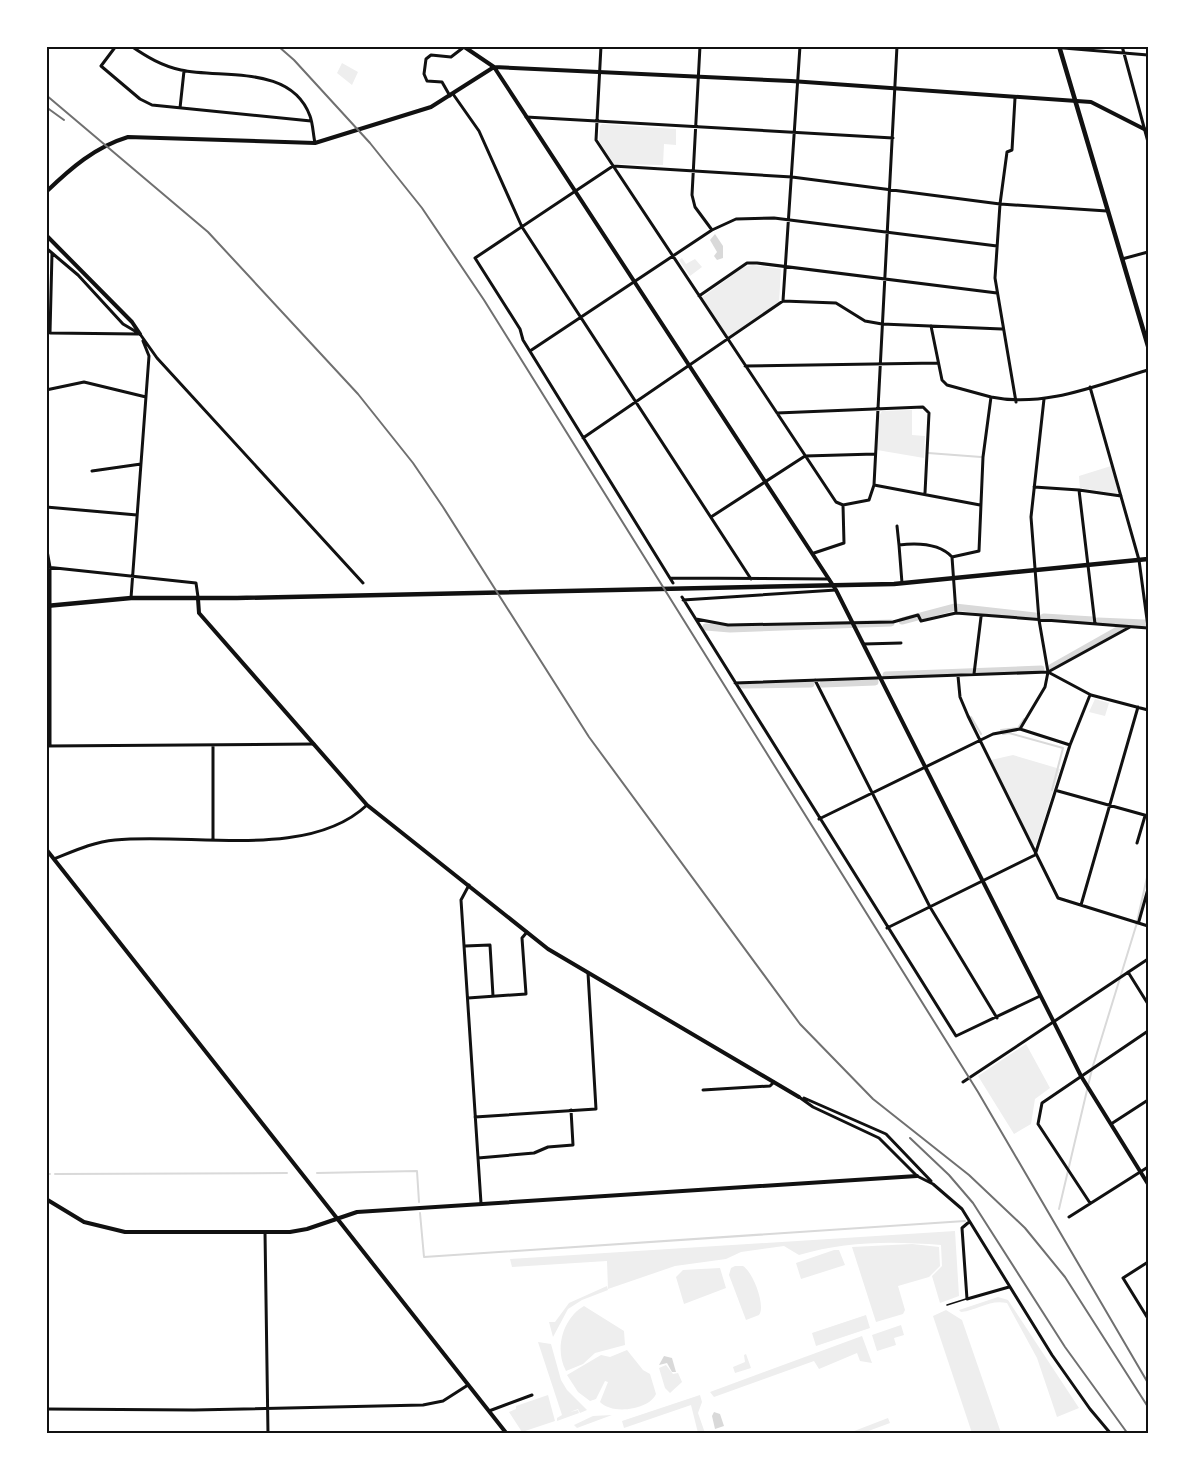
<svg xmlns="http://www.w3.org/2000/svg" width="1195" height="1480" font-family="Jost,sans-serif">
  <rect width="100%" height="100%" fill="#fff"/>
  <path fill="#eee" d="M342 63 358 72 352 85 337 73Z
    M602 124 676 129V145L664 144 663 165 614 164 599 141 600 126Z
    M682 258 686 264 695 259 702 267 690 276 679 260Z
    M753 265 781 269 779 303 726 338 701 298 744 267Z
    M912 410V435L925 436 924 458 877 450 878 418 882 411Z
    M1111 466 1119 494 1080 488 1079 476Z
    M1095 699 1109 703 1105 716 1089 712Z
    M1013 755 1060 769 1036 845H1033L991 760Z
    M1026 1044 1050 1088 1035 1099 1031 1124 1014 1134 978 1076Z
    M955 1231 959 1296 940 1303 932 1276 942 1266 941 1245C893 1241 845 1241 799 1255L784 1246 741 1252 726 1259 675 1266 608 1289 607 1261 512 1267 510 1259Z
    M912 1244 939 1247 940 1266 929 1277 898 1286 905 1310 903 1314 876 1322 852 1247Z
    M834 1250H839L845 1265 801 1279 796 1263Z
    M735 1266H743C753 1272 766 1306 759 1315L746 1320 729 1275 731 1268Z
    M720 1268 726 1288 684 1304 676 1277 683 1270Z
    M607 1286 608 1290 582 1300 568 1309 553 1337 549 1322H555L569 1303Z
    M998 1297 1008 1300 1079 1408 1057 1417 1037 1358 1007 1303C990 1299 978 1310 961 1312L959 1310Z
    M584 1306 624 1331 625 1345 595 1353 583 1364 566 1371C554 1349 563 1318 584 1306Z
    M946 1310 962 1320 1001 1433H972L933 1316Z
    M866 1315 870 1328 816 1346 812 1333Z
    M901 1325 904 1335 894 1338 896 1345 877 1351 872 1335Z
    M862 1336 872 1363 860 1361 857 1353 819 1369 814 1361 714 1397 710 1392Z
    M538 1342 551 1344 561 1380 567 1390 587 1410 580 1413 578 1409 570 1412 578 1410 579 1413 557 1421V1418L562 1415Z
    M627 1350 643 1370 650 1374 656 1394C649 1410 612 1415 600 1402L608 1382 605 1381 596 1399 590 1401 578 1392 567 1375 601 1355 610 1357Z
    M746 1354 751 1368 735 1373 733 1367 745 1362 744 1355Z
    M666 1365 673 1374 678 1373 682 1382 670 1393 665 1388 659 1368Z
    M548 1395 555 1421 522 1432 509 1412 516 1409V1406Z
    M700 1395 702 1402 698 1413 705 1433H698L691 1405 624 1428 622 1421Z
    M612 1415 577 1428 574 1425 593 1416Z
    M888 1418 890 1423 863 1433H849Z"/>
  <path fill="#d9d9d9" d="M715 234 723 246V258L717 260 714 256 717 252 710 240Z
    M664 1356 672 1358 676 1372H672L667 1363 659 1365Z
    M714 1412 720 1414 724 1426 715 1429 712 1416Z"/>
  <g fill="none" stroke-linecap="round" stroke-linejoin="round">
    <path stroke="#d9d9d9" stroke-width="2" d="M928 453 981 457
      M971 717 981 734
      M1001 730 1018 728 1024 719
      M1003 734 1009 733 1063 748 1052 790
      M317 1173 417 1171 419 1202
      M46 1174H50
      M55 1174 287 1173
      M1059 1209 1092 1069 1136 926 1148 873
      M420 1213 424 1257 965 1221"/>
    <path stroke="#d9d9d9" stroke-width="7" d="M1044 617 1093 620
      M902 621 955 607 1035 616
      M1098 621 1145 623
      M706 627 730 629 891 623
      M1052 667 1121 628
      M886 675 1041 669
      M823 684 875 682
      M743 685 811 684"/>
    <path stroke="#111" stroke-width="1.5" d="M947 1305 966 1299"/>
    <path stroke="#111" stroke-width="3" d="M116 46 101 66 140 99 152 105 311 121
      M131 46C147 57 162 66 181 70 223 79 291 64 310 116 313 124 313 134 315 143
      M601 46 596 140 836 502 843 505 869 500 874 485 897 46
      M700 46 692 195 695 207 712 230
      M1039 46 1148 55
      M1122 46 1148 142
      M453 94 479 131 522 227 751 579
      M450 96 442 82 427 81 424 74 426 59 431 55 451 57 464 47
      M1015 98 1012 150 1007 152 1000 204 995 278 1016 402
      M180 108 184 71
      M526 117 893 138
      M46 248 52 253 50 333 138 334
      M52 253 78 275 123 324 140 334 157 358 363 583
      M1122 259 1148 252
      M699 296 747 263H757L997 293
      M783 301 800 46
      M931 326 942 380 947 385 991 397
      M530 351 712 230 736 219 774 218 997 246
      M745 366 938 363
      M1090 387 1139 560 1148 627
      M46 390 84 382 146 397
      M1044 399 1031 517 1039 620 1048 672
      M777 413 923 407 929 413 925 493
      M583 438 783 301 836 303 865 321 882 324 1002 329
      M92 471 141 464
      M874 485 980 505
      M1034 487 1079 490
      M46 507 137 515
      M711 517 805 456 875 454
      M897 526 899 545
      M46 545 50 567V746
      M814 553 844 543 843 505
      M46 567 196 583 198 597
      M670 578 829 579
      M673 583 523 340 520 329 475 258 613 166 792 177 1000 204 1107 211
      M902 583 899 545C916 543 939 543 952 557
      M682 597 956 1036 1040 996
      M131 598 149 356 143 341
      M683 600 836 590
      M956 613 952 557 979 551 983 457 991 397C1045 408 1097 385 1148 370
      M696 619 728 625 893 622 918 615 921 621 956 613 1148 628
      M1095 624 1079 490 1121 496
      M864 644 901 643
      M974 674 981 617
      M958 676 960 697 968 716 1058 898 1148 926
      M815 680 930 907 997 1018
      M735 683 1048 672 1091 695 1148 710
      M1020 729 1045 687 1048 672 1130 627
      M46 746 314 744
      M1058 791 1148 816
      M819 819 993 734 1020 729 1070 745
      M213 839V745
      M1137 843 1145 816
      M54 859C74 851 93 842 115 840 190 832 308 861 367 805
      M469 885 461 900 481 1203
      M1081 905 1138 707
      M1139 921 1148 889
      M887 928 1035 855 1070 745 1090 695
      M465 946 490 945 493 996
      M1128 972 1148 1004
      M468 998 526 994 522 938 527 932
      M963 1082 1148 959
      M703 1090 770 1086 774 1082
      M799 1097 813 1107 879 1138 917 1176 933 1184 962 1209 1052 1355 1090 1409 1111 1434
      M804 1098 886 1134 931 1181
      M475 1117 596 1109 588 973
      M1111 1124 1148 1100
      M478 1158 534 1153 548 1147 573 1145 571 1110
      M1090 1203 1038 1124 1042 1103 1148 1031
      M1069 1217 1148 1167
      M969 1222 962 1228 967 1299 1009 1287
      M265 1232 268 1434
      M1147 1317 1123 1278 1148 1262
      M46 1409 194 1410 423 1405 443 1401 468 1385
      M489 1411 532 1395"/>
    <path stroke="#111" stroke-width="4" d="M463 46 494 67 836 590 1081 1076 1148 1184
      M46 192C71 168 95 147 128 137L315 143 431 107 494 67 791 81 1091 102 1148 131
      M46 235 132 322 140 334
      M198 599 199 613 367 805 548 949 799 1097
      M46 849 507 1434
      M46 1199 84 1222 125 1232H290L307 1229 357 1212 917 1176"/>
    <path stroke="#111" stroke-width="4.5" d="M1059 46 1148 346
      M46 606 131 598H237L894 584 1148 559"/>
    <path stroke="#707070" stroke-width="2" d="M278 46 294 60 370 143 422 208 484 300 978 1092 1148 1383
      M46 95 208 232 358 394 413 463 443 507 589 737 800 1024 873 1099 969 1175 1025 1228 1065 1277 1148 1407
      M46 107 64 120
      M910 1138 949 1175 973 1203 1065 1347 1128 1434"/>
  </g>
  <rect width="1195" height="1480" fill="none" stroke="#ffffff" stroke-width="96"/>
  <rect x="48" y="48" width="1099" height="1384" fill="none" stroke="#111" stroke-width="2"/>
</svg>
